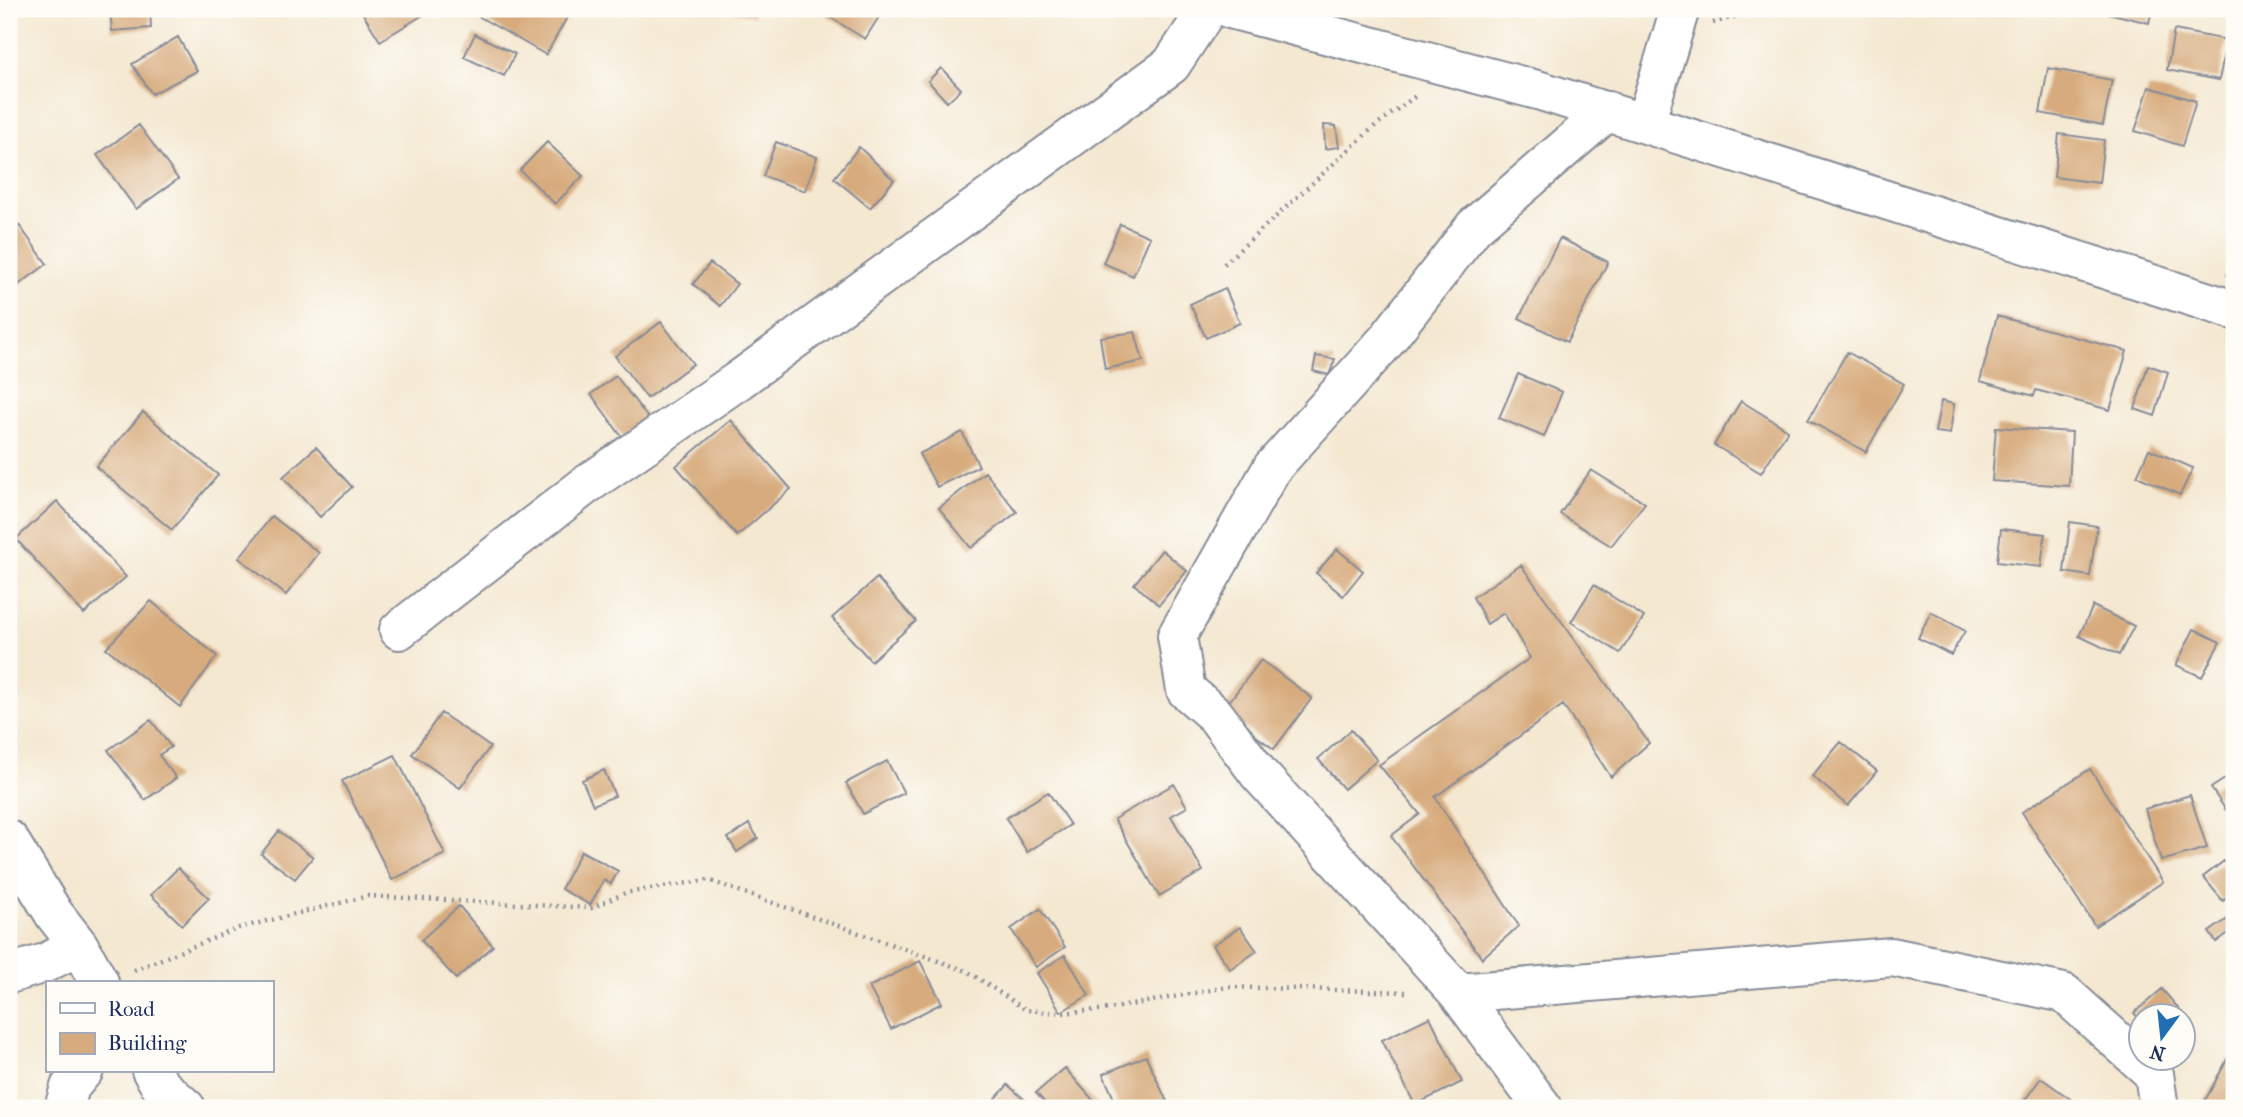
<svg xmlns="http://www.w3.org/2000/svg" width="2243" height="1117" font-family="'IM FELL French Canon',serif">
  <rect width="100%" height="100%" fill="#fdfcf7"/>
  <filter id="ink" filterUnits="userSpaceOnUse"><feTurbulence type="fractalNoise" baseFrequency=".0143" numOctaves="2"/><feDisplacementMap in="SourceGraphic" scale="14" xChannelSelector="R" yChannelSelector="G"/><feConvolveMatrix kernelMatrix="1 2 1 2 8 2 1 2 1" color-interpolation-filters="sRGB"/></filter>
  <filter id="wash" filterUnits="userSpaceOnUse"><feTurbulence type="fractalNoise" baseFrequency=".00686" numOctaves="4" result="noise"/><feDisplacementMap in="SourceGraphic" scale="28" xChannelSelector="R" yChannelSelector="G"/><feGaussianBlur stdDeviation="1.57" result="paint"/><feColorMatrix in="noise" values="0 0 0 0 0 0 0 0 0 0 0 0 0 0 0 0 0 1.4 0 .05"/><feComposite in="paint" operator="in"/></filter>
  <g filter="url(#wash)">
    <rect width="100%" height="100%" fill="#f4e8d1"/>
    <g id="blocks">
      <path fill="#d7ab7d" d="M110 9H150L151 28 112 31Z
        M360 9H433L380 41Z
        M473 9H560L569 14 546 55 471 12Z
        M725 9H755L754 16Z
        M817 9H884L865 39Z
        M2092 9H2152L2149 23Z
        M2174 30 2227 40 2219 80 2167 70Z
        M475 34 515 54 504 76 464 57Z
        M178 37 197 71 152 94 132 64Z
        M941 68 961 89 947 102 928 81Z
        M2048 68 2112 80 2103 125 2040 113Z
        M2149 87 2196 101 2182 146 2135 131Z
        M139 125 178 179 136 209 97 155Z
        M1324 125 1336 126 1339 147 1325 149Z
        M2059 134 2104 140 2099 183 2054 177Z
        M547 142 583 176 555 204 520 170Z
        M776 142 817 157 805 191 763 176Z
        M859 147 894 180 870 208 834 178Z
        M1120 224 1150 237 1133 276 1103 263Z
        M19 225 47 264 9 292V232Z
        M1560 238 1608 262 1567 342 1519 318Z
        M2234 254V277L2227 275Z
        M710 263 737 284 720 306 693 284Z
        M1225 288 1240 323 1206 338 1190 304Z
        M1997 316 2127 351 2110 410 2036 390 2034 396 1980 381Z
        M661 322 693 364 647 398 615 356Z
        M1135 332 1143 361 1105 369 1100 337Z
        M1847 352 1904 384 1866 452 1808 420Z
        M1316 356 1335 359 1329 375 1313 371Z
        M2148 365 2168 372 2155 416 2135 409Z
        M1518 374 1562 392 1544 437 1499 418Z
        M616 376 648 418 622 437 591 394Z
        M1741 401 1788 430 1761 473 1714 445Z
        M1941 401 1954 404 1950 434 1935 432Z
        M143 412 218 475 172 530 96 467Z
        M731 420 791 489 737 536 676 466Z
        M1996 427 2072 432 2069 486 1992 481Z
        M962 432 979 466 937 487 919 454Z
        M316 447 352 487 320 517 283 477Z
        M2149 449 2193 468 2180 495 2137 476Z
        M1591 470 1645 503 1611 546 1560 514Z
        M985 472 1017 512 971 548 939 508Z
        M57 501 126 577 84 614 16 539Z
        M272 516 319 553 286 595 239 558Z
        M2070 522 2097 526 2090 576 2064 572Z
        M2001 529 2045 534 2041 567 1997 562Z
        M1337 549 1363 571 1343 596 1316 573Z
        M1162 550 1187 571 1159 605 1134 584Z
        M1521 565 1649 743 1611 777 1563 705 1435 797 1519 926 1482 958 1391 836 1420 814 1379 765 1530 658 1504 613 1487 624 1473 597Z
        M877 578 916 621 871 661 832 618Z
        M1594 585 1644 617 1620 653 1571 622Z
        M151 601 217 656 180 707 106 648Z
        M2093 606 2134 626 2119 655 2079 636Z
        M1931 612 1965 631 1951 655 1918 638Z
        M2194 629 2220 642 2202 677 2176 665Z
        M1261 660 1312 698 1274 749 1222 711Z
        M441 713 490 747 460 788 412 754Z
        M151 720 171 747 159 755 176 778 145 800 108 750Z
        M1351 730 1377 760 1344 789 1318 759Z
        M1841 742 1877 771 1848 806 1812 776Z
        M395 755 445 854 392 880 342 781Z
        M887 761 904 793 863 814 846 783Z
        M2090 769 2163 882 2095 926 2022 812Z
        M604 770 615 796 593 805 582 780Z
        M2234 773V822L2211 788Z
        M1174 784 1187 807 1171 816 1203 871 1159 896 1114 819Z
        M1048 792 1070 825 1027 852 1006 818Z
        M2190 795 2207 848 2161 861 2145 809Z
        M749 824 758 838 737 852 728 838Z
        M279 831 313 857 295 879 261 854Z
        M581 851 618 871 611 884 604 880 590 905 561 889Z
        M2224 861 2234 873V891L2223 901 2203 877Z
        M178 868 209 898 182 925 151 895Z
        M459 906 493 946 456 979 421 940Z
        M1040 909 1065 947 1036 967 1011 929Z
        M2229 918 2234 929 2216 942 2209 932Z
        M1240 927 1257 951 1230 969 1213 945Z
        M1065 955 1089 995 1061 1012 1037 973Z
        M920 961 942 1003 891 1029 869 987Z
        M2162 989 2187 1019 2184 1022V1016H2142V1022L2134 1013Z
        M1430 1017 1462 1082 1415 1105 1382 1040Z
        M1146 1056 1170 1108H1118L1103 1074Z
        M2228 1058 2234 1062V1108H2201Z
        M1065 1068 1100 1108H1050L1036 1093Z
        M2041 1078 2083 1108H2019Z
        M1008 1085 1034 1108H987Z"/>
    </g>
  </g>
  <g filter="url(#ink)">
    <use href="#blocks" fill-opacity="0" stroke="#888c98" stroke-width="2"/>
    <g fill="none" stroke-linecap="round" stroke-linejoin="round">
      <g stroke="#888c98" stroke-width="42">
        <path id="minor" d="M1230 9 1541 91 2234 310
          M1645 123 1680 9
          M399 630 586 485 739 380 1171 65 1208 9
          M9 840 54 914 79 946 45 963 9 974
          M79 946 99 982
          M1458 993 1892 957 2064 993 2154 1074 2159 1108
          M151 1070 160 1085 186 1108
          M64 1108 70 1087 84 1070
          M1543 1108 1458 993 1259 774 1215 715 1186 690 1177 636 1272 468 1386 341 1474 227 1608 111"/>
      </g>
      <path stroke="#888c98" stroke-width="4.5" stroke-dasharray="2 5" stroke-linecap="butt" d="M1713 23 1762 9
        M1224 264 1376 125 1417 95
        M134 970 239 928 368 896 591 908 625 893 708 880 967 971 1026 1010 1061 1013 1109 1009 1227 987 1408 992"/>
      <use href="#minor" stroke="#fff" stroke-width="38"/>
    </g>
  </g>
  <rect width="2243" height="1117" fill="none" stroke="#fdfcf7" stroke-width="35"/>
  <rect x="46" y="981" width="228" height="91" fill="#fdfcf7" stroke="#a3aaba" stroke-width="2"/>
  <rect x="60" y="1003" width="35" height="10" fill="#ffffff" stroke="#a3aaba" stroke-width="2"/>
  <text x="108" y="1016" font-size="21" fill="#1b2f5e">Road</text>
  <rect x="60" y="1033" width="35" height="21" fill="#d7ab7d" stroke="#a3aaba" stroke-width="2"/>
  <text x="108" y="1050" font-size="21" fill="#1b2f5e">Building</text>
  <g transform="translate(2162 1037) rotate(195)"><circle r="33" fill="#fdfcf7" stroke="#a3aaba" stroke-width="2"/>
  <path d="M0-5L12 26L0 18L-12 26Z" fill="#1f6fb2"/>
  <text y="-10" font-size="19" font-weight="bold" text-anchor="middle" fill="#1b2f5e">N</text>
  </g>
</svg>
